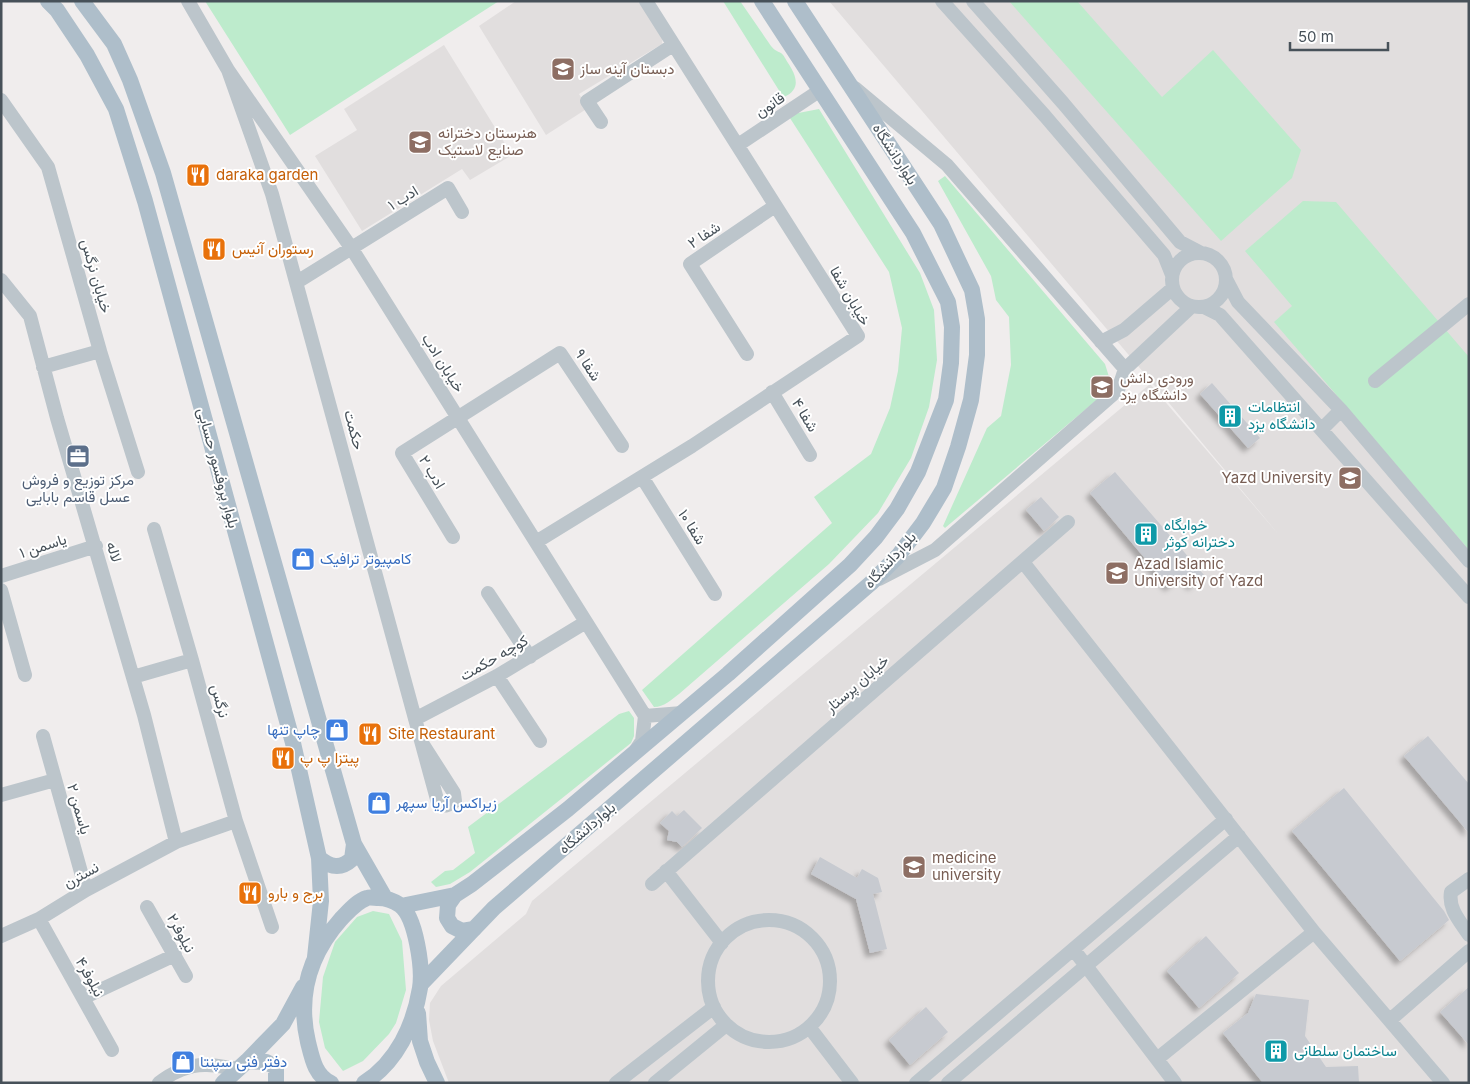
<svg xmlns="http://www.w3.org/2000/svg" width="1470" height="1084" font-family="Inter,Vazirmatn,sans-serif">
  <defs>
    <filter id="shadow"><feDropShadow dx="-4.5" dy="4.5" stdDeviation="2.5" flood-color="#0004"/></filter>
  </defs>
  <rect width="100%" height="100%" fill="#f0eded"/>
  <path fill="#e1dede" d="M516 1H641L663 34 662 44 579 94 588 108 546 135 479 26Z
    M829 1H1469V1083H449L433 1041 429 1020 430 1003 441 986 526 914 532 901 1150 384 1279 535 1144 373Z
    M444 45 512 155 470 180 462 169 362 231 315 156 357 130 344 109Z"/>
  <path fill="#bdebcc" d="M205 1H499L290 135Z
    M723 1H740L771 46C774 50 777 51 781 53 784 55 786 60 788 63 796 75 802 89 784 97L780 92Z
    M1009 1H1077L1162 97 1213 50 1301 150 1292 178 1221 241Z
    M819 109 920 273 934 310 937 360 929 407 911 458 878 513 829 564 679 694C671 700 664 707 654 707L642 690 832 523 814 497 871 454 890 408 898 371 902 328 889 272 788 115Z
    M945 176 1105 364 1110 380 1105 393 945 528 943 526 987 428 1001 416 1011 365 1009 317 996 300 991 276 938 181Z
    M1303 201 1336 202 1469 357V550L1274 322 1292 306 1245 251Z
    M629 711 634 718V736L631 743 470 872 450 884 436 887 431 882 445 871 453 870 475 853 468 827 619 714Z
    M373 911 389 914 402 941 406 990 396 1023 389 1034 363 1061 343 1071 325 1048 319 1022 323 977 335 942 357 917Z"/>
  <path fill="#c7cad0" filter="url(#shadow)" d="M1212 383 1260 438 1248 448 1200 394Z
    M1115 472 1204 575 1192 586 1183 575 1169 587 1090 493Z
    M1041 497 1059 517 1044 531 1026 510Z
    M1428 736 1469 784V833L1404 756Z
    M1344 788 1444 911 1449 920 1400 961 1292 831Z
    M684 810 702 828 682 847 677 842 667 840 669 831 660 823 672 811 677 816Z
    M820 857 857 878 862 869 878 878 882 892 873 894 887 949 870 953 856 899 811 874Z
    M1206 936 1239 973 1199 1008 1167 971Z
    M1469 987V1045L1440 1012Z
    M1256 994 1309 1000 1305 1036 1326 1067 1358 1066 1359 1083H1263L1223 1033 1248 1013Z
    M926 1007 948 1032 910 1065 889 1040Z"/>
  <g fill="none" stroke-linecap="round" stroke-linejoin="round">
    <path stroke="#bcc5cb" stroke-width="14" d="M188 1 228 70 352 249 645 716
      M942 1 1045 116 1164 255 1172 275
      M973 1 1063 103 1180 242 1201 253
      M228 70 272 194 438 803C444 808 448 805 455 801L454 793 422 743
      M855 88 947 165 1125 369 1118 390 935 550 879 579
      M1 100 48 167 100 351 138 472
      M601 122 587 101 673 45
      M738 145 819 91
      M1172 280a27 27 0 1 1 54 0a27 27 0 1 1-54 0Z
      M1226 279 1238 302 1341 410 1469 561
      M1 280 30 316 57 418 144 715 176 842
      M297 282 448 188 462 212
      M1204 307 1220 315 1469 597
      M1101 342 1124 330 1173 288
      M747 354 690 264 775 206
      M43 367 100 351
      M1125 369 1191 307
      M1375 381 1469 304
      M772 392 810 455
      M1322 429 1341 410
      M642 477 715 594
      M453 537 402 453 560 353 622 446
      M536 542 692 446 858 336 646 1
      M1023 562 1314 932 1443 1083
      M1 576 96 546
      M1 590 25 675
      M488 593 530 657
      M497 676 540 741
      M133 677 192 660
      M645 716 682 713
      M415 719 497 676 586 622
      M43 736 86 890
      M636 750 642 741 645 716
      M1 795 55 780
      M236 821 272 927
      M666 871 722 943
      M1469 879 1451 892C1448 909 1460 921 1469 935
      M652 884 1068 522
      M147 907 186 976
      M39 919 112 1050
      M708 981a61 61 0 1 1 122 0a61 61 0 1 1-122 0Z
      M1 936 39 919 86 890 176 842 236 821 192 660 154 529
      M1074 950 1175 1083
      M83 998 175 955
      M1390 1020 1469 951
      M810 1028 852 1083
      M1157 1059 1314 932
      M159 1083C171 1073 190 1064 207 1065 217 1065 228 1068 238 1069
      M616 1083 714 1007
      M655 1083 726 1025
      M916 1083 1226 819
      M948 1083 1239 836"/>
    <path stroke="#aebeca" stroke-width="16" d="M48 1 57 10 87 55 116 109 145 201 293 743 319 858 321 901 315 957
      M82 1 114 44 130 80 163 173 354 844 385 898
      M319 858C330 867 340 870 352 859L354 844
      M455 895 448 905 447 918 452 926 462 931 474 929
      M401 906 455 895 472 884 568 809 728 674 850 565 876 537 897 509 918 472 946 400 951 363 952 327 948 302 913 233 762 1
      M421 984 494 908 871 583 898 556 923 523 944 488 958 447 971 400 977 355V319L972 290 941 224 795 1
      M418 1013 420 1041 427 1062 437 1083
      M247 1061 266 1062 276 1067V1083
      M223 1083 247 1061 283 1024 303 987
      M331 1083C315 1076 312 1058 308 1042 297 995 309 955 341 919 348 912 357 901 367 898 370 897 375 898 378 898 386 898 394 901 400 905 416 917 423 969 420 988 414 1025 397 1062 364 1083"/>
  </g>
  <defs>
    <g id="school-square" transform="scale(1.25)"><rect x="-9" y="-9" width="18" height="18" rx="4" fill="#8d6e63" stroke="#fff"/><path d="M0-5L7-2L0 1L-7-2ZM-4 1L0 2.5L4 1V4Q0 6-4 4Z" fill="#fff"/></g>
    <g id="restaurant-square" transform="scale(1.25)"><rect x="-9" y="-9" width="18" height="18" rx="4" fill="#e8710a" stroke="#fff"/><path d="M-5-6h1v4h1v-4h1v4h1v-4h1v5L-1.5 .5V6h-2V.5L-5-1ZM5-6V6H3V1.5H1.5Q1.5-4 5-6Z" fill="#fff"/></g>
    <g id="university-square" transform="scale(1.25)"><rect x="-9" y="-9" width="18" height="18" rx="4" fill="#8d6e63" stroke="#fff"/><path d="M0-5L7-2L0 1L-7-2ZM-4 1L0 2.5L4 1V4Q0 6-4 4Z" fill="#fff"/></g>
    <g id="building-square" transform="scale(1.25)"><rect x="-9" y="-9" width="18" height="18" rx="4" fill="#0f9aa8" stroke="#fff"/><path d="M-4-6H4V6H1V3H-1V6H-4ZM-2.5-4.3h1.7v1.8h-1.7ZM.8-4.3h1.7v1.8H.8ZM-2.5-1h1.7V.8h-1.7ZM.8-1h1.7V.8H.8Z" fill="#fff"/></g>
    <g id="office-square" transform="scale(1.25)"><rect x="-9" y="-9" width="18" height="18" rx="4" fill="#5c6f8a" stroke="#fff"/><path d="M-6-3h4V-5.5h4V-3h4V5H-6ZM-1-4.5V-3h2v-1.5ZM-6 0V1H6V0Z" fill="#fff"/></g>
    <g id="shop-square" transform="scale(1.25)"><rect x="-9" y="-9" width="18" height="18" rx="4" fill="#3f7fe0" stroke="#fff"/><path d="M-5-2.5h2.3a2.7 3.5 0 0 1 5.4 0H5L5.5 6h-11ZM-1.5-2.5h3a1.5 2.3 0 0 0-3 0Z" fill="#fff"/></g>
  </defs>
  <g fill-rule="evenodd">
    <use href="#school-square" x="563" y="69"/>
    <use href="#school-square" x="420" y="142"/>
    <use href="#restaurant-square" x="198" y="175"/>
    <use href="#restaurant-square" x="214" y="249"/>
    <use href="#university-square" x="1102" y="387"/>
    <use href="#building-square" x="1230" y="416"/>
    <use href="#office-square" x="78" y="456"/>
    <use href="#university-square" x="1350" y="478"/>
    <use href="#building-square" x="1146" y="534"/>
    <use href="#shop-square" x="303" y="559"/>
    <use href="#university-square" x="1117" y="573"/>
    <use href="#shop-square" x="337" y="730"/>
    <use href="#restaurant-square" x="370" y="734"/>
    <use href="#restaurant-square" x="283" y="758"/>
    <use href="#shop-square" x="379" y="803"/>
    <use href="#university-square" x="914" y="867"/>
    <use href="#restaurant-square" x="250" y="893"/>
    <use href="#building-square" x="1276" y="1051"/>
    <use href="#shop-square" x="183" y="1062"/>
  </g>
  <g text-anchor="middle" stroke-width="4" stroke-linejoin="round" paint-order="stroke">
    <g font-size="15" fill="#785e54" stroke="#fff" text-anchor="start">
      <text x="580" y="74">دبستان آینه ساز</text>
      <text x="438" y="138">هنرستان دخترانه<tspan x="438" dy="17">صنایع لاستیک</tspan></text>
      <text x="1120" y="383">ورودی دانش<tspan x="1120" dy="17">دانشگاه یزد</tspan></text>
      <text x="1332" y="483" text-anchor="end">Yazd University</text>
      <text x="1134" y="569">Azad Islamic<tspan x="1134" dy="17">University of Yazd</tspan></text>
      <text x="932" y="863">medicine<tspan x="932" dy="17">university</tspan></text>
    </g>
    <g font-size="15" fill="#475159" stroke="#fff">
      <text transform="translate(770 105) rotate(-34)" y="5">قانون</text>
      <text transform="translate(895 154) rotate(57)" y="5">بلواردانشگاه</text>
      <text transform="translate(403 198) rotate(-32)" y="5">ادب ۱</text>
      <text transform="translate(704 235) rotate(-34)" y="5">شفا ۲</text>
      <text transform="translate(96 276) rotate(74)" y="5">خیابان نرگس</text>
      <text transform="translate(850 296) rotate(60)" y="5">خیابان شفا</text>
      <text transform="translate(443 363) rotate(58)" y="5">خیابان ادب</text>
      <text transform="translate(588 365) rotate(57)" y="5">شفا ۹</text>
      <text transform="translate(805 415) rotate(59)" y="5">شفا ۴</text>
      <text transform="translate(354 430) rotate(75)" y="5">حکمت</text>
      <text transform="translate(218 468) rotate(75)" y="5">بلوار پروفسور حسابی</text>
      <text transform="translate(432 472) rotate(59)" y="5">ادب ۲</text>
      <text transform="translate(692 527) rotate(58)" y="5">شفا ۱۰</text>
      <text transform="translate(43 546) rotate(-18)" y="5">یاسمن ۱</text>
      <text transform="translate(114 552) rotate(74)" y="5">لاله</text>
      <text transform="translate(890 560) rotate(-48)" y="5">بلواردانشگاه</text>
      <text transform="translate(494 658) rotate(-30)" y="5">کوچه حکمت</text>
      <text transform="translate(857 684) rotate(-41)" y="5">خیابان پرستار</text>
      <text transform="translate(220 701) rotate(75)" y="5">نرگس</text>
      <text transform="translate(79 809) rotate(74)" y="5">یاسمن ۲</text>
      <text transform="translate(587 828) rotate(-41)" y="5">بلواردانشگاه</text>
      <text transform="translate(81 875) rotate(-29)" y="5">نسترن</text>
      <text transform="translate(181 933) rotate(61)" y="5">نیلوفر۲</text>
      <text transform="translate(90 977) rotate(61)" y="5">نیلوفر۴</text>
    </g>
    <g font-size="15" fill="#c56008" stroke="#fff" text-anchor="start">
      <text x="216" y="180">daraka garden</text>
      <text x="232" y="254">رستوران آنیس</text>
      <text x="388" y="739">Site Restaurant</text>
      <text x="300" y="763">پیتزا پ پ</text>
      <text x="268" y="898">برج و بارو</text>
    </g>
    <g font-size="15" fill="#0d838f" stroke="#fff" text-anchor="start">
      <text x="1248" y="412">انتظامات<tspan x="1248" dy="17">دانشگاه یزد</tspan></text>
      <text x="1164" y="530">خوابگاه<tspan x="1164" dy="17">دخترانه کوثر</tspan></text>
      <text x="1294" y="1056">ساختمان سلطانی</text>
    </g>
    <g font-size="15" fill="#4e5e75" stroke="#fff">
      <text x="78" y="485">مرکز توزیع و فروش<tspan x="78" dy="17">عسل قاسم بابایی</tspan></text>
    </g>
    <g font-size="15" fill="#366cbe" stroke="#fff" text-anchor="start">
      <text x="320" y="564">کامپیوتر ترافیک</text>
      <text x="320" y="735" text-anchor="end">چاپ تنها</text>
      <text x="396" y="808">زیراکس آریا سپهر</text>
      <text x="200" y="1067">دفتر فنی سپنتا</text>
    </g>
  </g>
  <rect width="1470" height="1084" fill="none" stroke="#475159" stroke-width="5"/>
  <path d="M1290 42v8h98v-8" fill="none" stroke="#475159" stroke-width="2.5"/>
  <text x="1298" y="42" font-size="15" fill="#475159" stroke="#ffffff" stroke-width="4" paint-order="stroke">50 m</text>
</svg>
